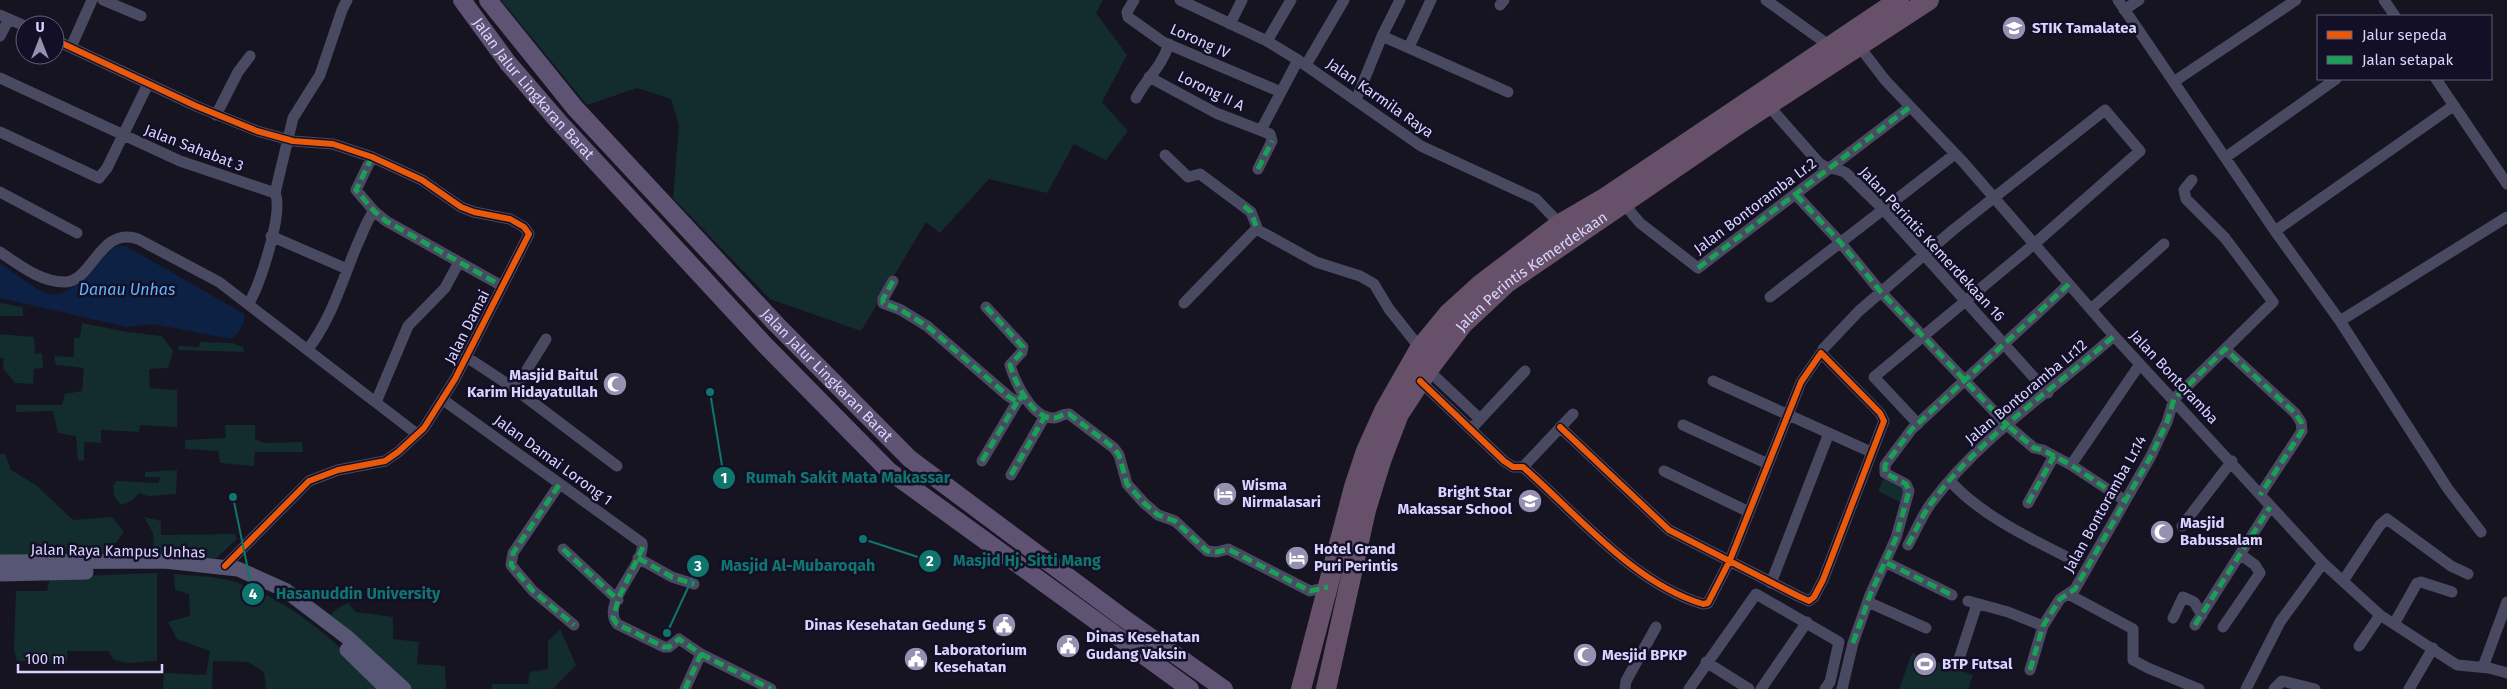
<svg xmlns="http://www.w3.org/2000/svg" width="2507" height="689" font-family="'Fira Sans',sans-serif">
  <rect width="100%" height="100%" fill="#161421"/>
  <path fill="#132c2d" d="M501 0H1103L1096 13 1127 55 1102 102 1128 131 1106 160 1074 144 1047 193 989 179 940 233 926 222 861 331 770 299 673 198 679 125 671 99 637 88 587 105Z
    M0 303 23 307V316H0Z
    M82 323 127 332 162 336 173 351 168 368 149 369 150 388 177 390V427L140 425 139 432 101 430V443L84 442V461L78 460 76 436 58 433 53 411 16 412V405H62L65 394 82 391 84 368 56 365 54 356 74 357V338L80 337Z
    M0 334 34 337 35 354 42 353 43 368 34 369 33 384 15 383 3 368 4 358H0Z
    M200 342 231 343 243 347 244 352 179 350 178 346 199 347Z
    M225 425H255V439L264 443 302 442 303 452H255L254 466 220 463 218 451 185 449V440L226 438Z
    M0 454H5L11 470 36 485 73 520 112 517 124 532 105 557 0 559Z
    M177 470 176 494 148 496 139 493 133 500 121 505 114 496 113 486 116 481 158 483 160 477H145V472Z
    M1884 478 1906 490 1900 502 1878 491Z
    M144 517 161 521V535L235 534 237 539 213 561 154 553 153 533Z
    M157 573V661L128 663 114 660 108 651H67V662L17 661 14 649 16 591H47L50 577Z
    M174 574C194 576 216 576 235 582 292 601 341 644 379 689H266L264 672 248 662 213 661 212 689H163L164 673 206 675 210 651 177 639 168 622 190 616 189 594 175 590Z
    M348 603 356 612 393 617V639L419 642 417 664 445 666 446 689H394L323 625 335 610Z
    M560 629 576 665 553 689H491L492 684H528L530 672 548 669V641Z
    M1912 653 1973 675 1968 689H1899Z"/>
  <path fill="#0d2144" d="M119 246H126L244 314C246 323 239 334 231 339L153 324 127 327 0 298V263C15 273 30 286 46 293 68 303 98 263 112 248Z"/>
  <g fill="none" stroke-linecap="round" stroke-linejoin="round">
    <path stroke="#4a4962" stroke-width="11" d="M103 0 141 16
      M1134 0 1127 12 1128 17 1163 42 1281 92
      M1180 0 1267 41 1298 60 1421 146 1536 199 1560 224
      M1766 0 1830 46
      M2118 0 2275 231 2340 321 2448 489 2481 532
      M2384 0 2395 16
      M1500 5 1504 0
      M2124 10 2139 0
      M0 15 25 26
      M1230 24 1242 0
      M0 36 9 19
      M1382 36 1508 92
      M55 40 196 106 257 131 293 141 333 144 372 157 422 180 461 207 474 212 510 219 524 227 529 234 455 379 424 428 398 452 385 461 338 470 309 481 225 566
      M1267 41 1291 0
      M1859 46 1885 80 1964 163 2114 336 2323 563 2380 615 2457 665 2489 668 2507 673
      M71 47 92 0
      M1409 47 1431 0
      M1306 65 1344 0
      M1149 77 1216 113 1270 134 1272 141 1258 169
      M0 78 180 161 275 193C284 212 260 284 249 303
      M2436 79 2507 184
      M2175 81 2296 0
      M1136 98C1148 76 1160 70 1169 44
      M1356 100 1382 36 1400 0
      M1768 105 1819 163C1827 170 1837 167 1846 173L1883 209 2048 393
      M216 115 238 72 250 56
      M1261 130 1298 60
      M0 132 99 178 107 168 148 84
      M1165 155 1188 177 1200 174 1251 212 1258 230 1316 262 1360 276 1374 284 1389 309 1420 348
      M372 157 356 190 374 211 386 221 502 286
      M2226 157 2336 79
      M0 192 77 233
      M275 193 293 118 320 75 342 10 347 0
      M1796 195 1840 242 1881 292 2007 425 2034 448 2043 450 2071 465 2124 500
      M1623 203 1640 223 1698 268 1910 107
      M2275 231 2453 106
      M271 236 347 269
      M0 252C19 265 42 283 66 282 93 280 100 226 138 239L219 282 417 434
      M893 281 883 299V303L901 310 927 326 1008 396 1017 402 1023 395
      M1770 297 1955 154
      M1184 303 1257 228
      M986 307 1023 347 1022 352 1010 365C1015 382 1032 419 1054 418 1060 418 1062 413 1069 414L1114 448 1119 455 1127 484 1144 503 1158 515 1175 521 1207 551 1217 552 1228 549 1310 591 1328 587
      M2091 309 2164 244
      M2340 321 2507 217
      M308 349C332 318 342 281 357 245 363 233 365 223 374 211
      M1823 349 1859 311 1953 230 2105 110 2140 151 2033 245 1874 377 1918 424
      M2225 349 2295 413 2301 422 2302 431 2260 495
      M465 356 515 389 617 466
      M1428 370 1480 419
      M1420 381 1504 461 1513 467H1523C1577 514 1633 583 1703 604L1708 603 1730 560 1801 382 1821 353 1880 413 1884 421 1823 580 1814 597 1809 601 1798 596 1669 530 1560 427
      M1713 381 1871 452
      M515 389 546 339
      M442 399 642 543C646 565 600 602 617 624L664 647H669L679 639 701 654 685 689
      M376 402 408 326 445 288 459 262
      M1683 425 1768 464
      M1471 429 1525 371
      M982 461 1017 402
      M2071 465 2140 364
      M1523 467 1573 414
      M1664 471 1749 512
      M1011 475 1045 416
      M1950 481C1980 514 2025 536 2065 556
      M559 485 513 553 511 565 533 591 574 625
      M2028 503 2054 456
      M2182 526 2232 461
      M1908 545C1916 531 1922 515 1932 502 1981 436 2053 390 2114 336
      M563 549 618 600
      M638 558 672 577 694 584
      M1887 563 1952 595
      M2343 581 2380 525 2387 519 2451 566 2468 574
      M1771 583 1829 433
      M2070 595 2133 629V660L2148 668 2199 689
      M1968 601 2008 612 2043 626
      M1868 602 1926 628
      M2173 618 2183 597 2194 602 2202 615
      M2394 624 2417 583 2421 582 2452 592
      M2195 625 2270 507
      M2223 627 2260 573 2255 565 2240 554
      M2359 646 2380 615
      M701 654 771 689
      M1959 659 1977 604
      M1706 662 1749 689
      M2483 667 2507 602
      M2030 670 2043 626 2060 599 2075 589 2151 456 2167 422 2174 399 2273 302 2225 238 2186 199 2184 190 2192 180
      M1625 689 1626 681 1656 627
      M1689 689 1756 594 1839 642 1830 682 1825 689
      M1761 689 1807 622
      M1842 689 1853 643 1870 595 1896 538 1909 491 1906 484 1885 473V465L1912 429 2069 284
      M2246 689 2280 622 2323 563
      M2274 689 2282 681 2315 689
      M2409 689 2433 648"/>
    <path stroke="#575674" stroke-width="15" d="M0 562 164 561 238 569 285 590 348 638 404 689
      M0 574 86 572
      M347 650 387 689"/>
    <g stroke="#5e5373" stroke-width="18">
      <path id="s1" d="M462 0 508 63 558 121 765 345 889 471 1190 689"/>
      <path id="s2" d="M488 0 575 108 776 324 910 459 1122 617 1224 689"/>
    </g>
    <g stroke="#67516a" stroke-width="20">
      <path d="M1301 689 1354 487 1366 451 1384 411 1420 348 1448 314 1481 284 1560 224 1603 199 1899 0"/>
      <path id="s3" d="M1326 689 1366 510 1381 461 1399 414 1428 370 1463 324 1507 283 1742 122 1929 0"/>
    </g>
    <path stroke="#1a9f57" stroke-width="5" stroke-dasharray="10 5" stroke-linecap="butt" d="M372 157 356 190 374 211 386 221 502 286
      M1258 169 1272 141
      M1796 195 1840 242 1881 292 2007 425 2034 448 2043 450 2071 465 2124 500
      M1244 206 1251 212 1256 226
      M1698 268 1910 107
      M893 281 883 299V303L901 310 927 326 1008 396 1017 402 1023 395
      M986 307 1023 347 1022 352 1010 365C1015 382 1032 419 1054 418 1060 418 1062 413 1069 414L1114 448 1119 455 1127 484 1144 503 1158 515 1175 521 1207 551 1217 552 1228 549 1310 591 1328 587
      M982 461 1017 402
      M1011 475 1045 416
      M559 485 513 553 511 565 533 591 574 625
      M2028 503 2054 456
      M1908 545C1916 531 1922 515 1932 502 1981 436 2053 390 2114 336
      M643 547 619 597 613 618 617 624 664 647H669L679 639 701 654 685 689
      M563 549 618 600
      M638 558 672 577 694 584
      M1887 563 1952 595
      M2195 625 2270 507
      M1853 643 1870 595 1896 538 1909 491 1906 484 1885 473V465L1912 429 2069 284
      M701 654 771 689
      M2030 670 2043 626 2060 599 2075 589 2151 456 2167 422 2174 399 2225 349 2295 413 2301 422 2302 431 2260 495"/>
    <g stroke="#130f26" stroke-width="9">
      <path id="cycleway" d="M55 40 196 106 257 131 293 141 333 144 372 157 422 180 461 207 474 212 510 219 524 227 529 234 455 379 424 428 398 452 385 461 338 470 309 481 225 566
        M1420 381 1504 461 1513 467H1523C1577 514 1633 583 1703 604L1708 603 1730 560 1801 382 1821 353 1880 413 1884 421 1823 580 1814 597 1809 601 1798 596 1669 530 1560 427"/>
    </g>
    <use href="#cycleway" stroke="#e8590c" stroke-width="6"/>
  </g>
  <defs>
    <g id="university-disc" transform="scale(1.25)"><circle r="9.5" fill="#9591b1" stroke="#130f26"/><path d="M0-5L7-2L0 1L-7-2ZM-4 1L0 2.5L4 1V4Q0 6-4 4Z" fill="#fff"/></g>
    <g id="mosque-disc" transform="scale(1.25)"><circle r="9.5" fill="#9591b1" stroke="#130f26"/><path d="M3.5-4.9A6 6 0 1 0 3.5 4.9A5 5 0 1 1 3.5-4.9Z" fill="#fff"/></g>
    <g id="hotel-disc" transform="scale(1.25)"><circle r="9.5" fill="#9591b1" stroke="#130f26"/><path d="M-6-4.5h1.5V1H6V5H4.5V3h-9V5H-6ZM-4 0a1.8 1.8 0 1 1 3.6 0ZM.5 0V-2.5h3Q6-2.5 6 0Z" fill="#fff"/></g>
    <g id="school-disc" transform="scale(1.25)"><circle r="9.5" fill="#9591b1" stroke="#130f26"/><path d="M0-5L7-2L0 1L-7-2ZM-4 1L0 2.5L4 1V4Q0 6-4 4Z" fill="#fff"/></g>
    <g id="civic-disc" transform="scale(1.25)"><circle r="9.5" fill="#9591b1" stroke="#130f26"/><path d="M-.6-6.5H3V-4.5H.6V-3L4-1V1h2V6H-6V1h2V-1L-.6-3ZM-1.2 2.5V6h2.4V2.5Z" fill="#fff"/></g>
    <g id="stadium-disc" transform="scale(1.25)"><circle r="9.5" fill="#9591b1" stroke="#130f26"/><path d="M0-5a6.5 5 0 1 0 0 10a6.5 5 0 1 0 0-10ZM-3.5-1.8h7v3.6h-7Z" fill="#fff"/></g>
  </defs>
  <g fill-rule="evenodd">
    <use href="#university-disc" x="2014" y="28"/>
    <use href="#mosque-disc" x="615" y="384"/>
    <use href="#hotel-disc" x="1225" y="494"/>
    <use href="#school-disc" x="1530" y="501"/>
    <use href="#mosque-disc" x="2162" y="532"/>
    <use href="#hotel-disc" x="1297" y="558"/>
    <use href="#civic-disc" x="1004" y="625"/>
    <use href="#civic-disc" x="1068" y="646"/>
    <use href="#mosque-disc" x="1585" y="655"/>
    <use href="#civic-disc" x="916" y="659"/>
    <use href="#stadium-disc" x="1925" y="664"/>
  </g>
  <g text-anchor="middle" stroke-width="5" stroke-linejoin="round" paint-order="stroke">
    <g font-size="15" font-weight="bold" fill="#d9d4ff" stroke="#130f26" text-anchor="start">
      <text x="2032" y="33">STIK Tamalatea</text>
      <text x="598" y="380" text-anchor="end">Masjid Baitul<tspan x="598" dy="17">Karim Hidayatullah</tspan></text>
      <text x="1242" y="490">Wisma<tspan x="1242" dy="17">Nirmalasari</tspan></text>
      <text x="1512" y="497" text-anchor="end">Bright Star<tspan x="1512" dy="17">Makassar School</tspan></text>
      <text x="2180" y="528">Masjid<tspan x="2180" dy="17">Babussalam</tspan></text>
      <text x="1314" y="554">Hotel Grand<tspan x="1314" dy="17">Puri Perintis</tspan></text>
      <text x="986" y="630" text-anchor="end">Dinas Kesehatan Gedung 5</text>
      <text x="1086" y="642">Dinas Kesehatan<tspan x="1086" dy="17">Gudang Vaksin</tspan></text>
      <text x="934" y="655">Laboratorium<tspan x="934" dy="17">Kesehatan</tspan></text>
      <text x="1602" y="660">Mesjid BPKP</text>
      <text x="1942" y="669">BTP Futsal</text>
    </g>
    <g font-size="15" fill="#d9d4ff" stroke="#130f26">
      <text transform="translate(1200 41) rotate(24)" y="5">Lorong IV</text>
      <text dy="5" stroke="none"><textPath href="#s1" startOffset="114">Jalan Jalur Lingkaran Barat</textPath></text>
      <text transform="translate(1211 91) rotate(26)" y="5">Lorong II A</text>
      <text transform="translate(1380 98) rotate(35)" y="5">Jalan Karmila Raya</text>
      <text transform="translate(194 148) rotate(21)" y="5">Jalan Sahabat 3</text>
      <text transform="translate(1755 206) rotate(-37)" y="5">Jalan Bontoramba Lr.2</text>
      <text transform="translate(1932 244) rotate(47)" y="5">Jalan Perintis Kemerdekaan 16</text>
      <text dy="5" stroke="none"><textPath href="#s3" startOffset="482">Jalan Perintis Kemerdekaan</textPath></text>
      <text transform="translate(467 327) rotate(-63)" y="5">Jalan Damai</text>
      <text dy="5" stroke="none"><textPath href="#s2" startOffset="506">Jalan Jalur Lingkaran Barat</textPath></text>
      <text transform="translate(2174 377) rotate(47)" y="5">Jalan Bontoramba</text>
      <text transform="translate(2026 392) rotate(-40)" y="5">Jalan Bontoramba Lr.12</text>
      <text transform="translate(553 460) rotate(36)" y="5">Jalan Damai Lorong 1</text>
      <text transform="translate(2105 504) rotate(-61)" y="5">Jalan Bontoramba Lr.14</text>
      <text transform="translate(118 551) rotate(1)" y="5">Jalan Raya Kampus Unhas</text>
    </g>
    <g font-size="16" font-style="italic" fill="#62b6ff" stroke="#130f26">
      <text x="127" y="295">Danau Unhas</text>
    </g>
  </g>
  <path fill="none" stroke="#0f766e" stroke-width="2" d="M710 392L724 478M863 539L930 561M667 633L698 566M233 497L253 594"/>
  <g fill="#0f766e" stroke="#130f26" stroke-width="2">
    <circle cx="710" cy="392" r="5"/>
    <circle cx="863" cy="539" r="5"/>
    <circle cx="667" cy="633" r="5"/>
    <circle cx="233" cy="497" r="5"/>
    <circle cx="724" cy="478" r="12"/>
    <circle cx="930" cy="561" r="12"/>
    <circle cx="698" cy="566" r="12"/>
    <circle cx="253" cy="594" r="12"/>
  </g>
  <g font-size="15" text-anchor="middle" font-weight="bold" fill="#fff">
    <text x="724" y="483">1</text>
    <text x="930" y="566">2</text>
    <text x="698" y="571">3</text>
    <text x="253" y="599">4</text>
  </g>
  <g font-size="16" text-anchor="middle" font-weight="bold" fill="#0f766e" stroke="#130f26" stroke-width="5" stroke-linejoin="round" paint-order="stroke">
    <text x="848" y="483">Rumah Sakit Mata Makassar</text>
    <text x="1027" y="566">Masjid Hj. Sitti Mang</text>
    <text x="798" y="571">Masjid Al-Mubaroqah</text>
    <text x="358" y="599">Hasanuddin University</text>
  </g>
  <rect x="2317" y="15" width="175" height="65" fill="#130f26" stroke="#625e7d"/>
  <rect x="2327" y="31" width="25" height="8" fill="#e8590c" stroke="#625e7d"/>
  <text x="2362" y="40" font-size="15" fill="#d9d4ff">Jalur sepeda</text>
  <rect x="2327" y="56" width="25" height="8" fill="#1a9f57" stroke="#625e7d"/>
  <text x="2362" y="65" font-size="15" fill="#d9d4ff">Jalan setapak</text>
  <g transform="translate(40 40)"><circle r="24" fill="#130f26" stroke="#625e7d"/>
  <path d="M0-4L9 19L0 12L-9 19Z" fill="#9591b1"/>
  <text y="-8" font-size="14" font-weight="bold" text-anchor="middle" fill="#d9d4ff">U</text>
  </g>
  <path d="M18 664v8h144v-8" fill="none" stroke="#d9d4ff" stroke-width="2.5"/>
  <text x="25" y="664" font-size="15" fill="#d9d4ff" stroke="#130f26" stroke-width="4" paint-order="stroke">100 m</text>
</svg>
